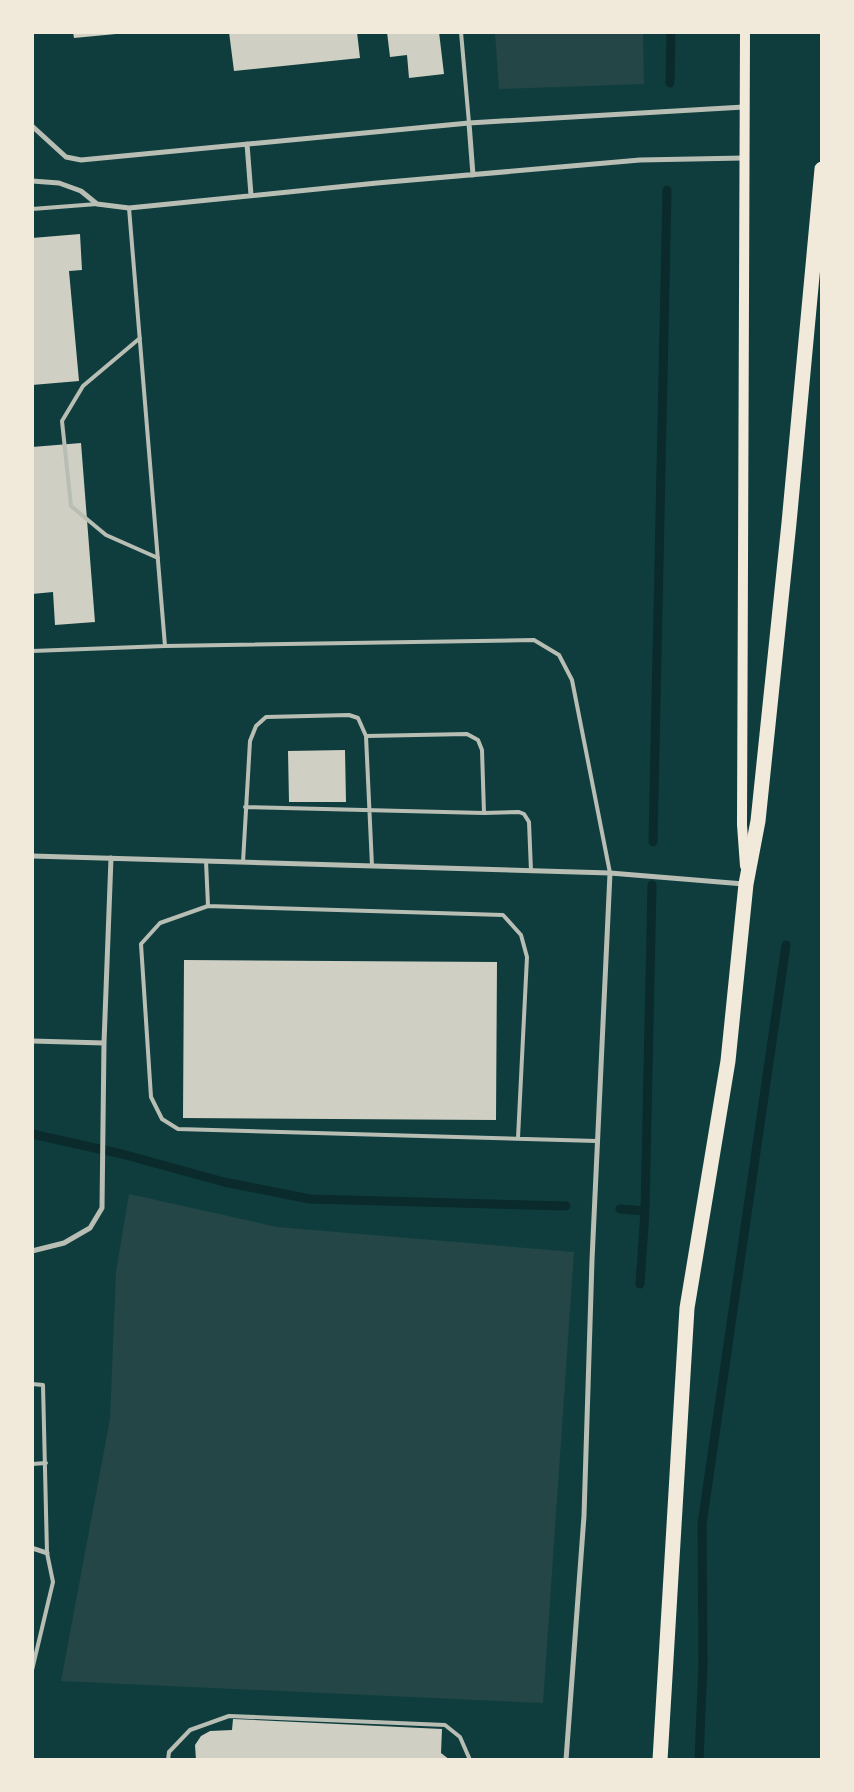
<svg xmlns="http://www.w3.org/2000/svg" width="854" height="1792" font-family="'Libre Baskerville',serif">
  <rect width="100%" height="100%" fill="#0f3d3e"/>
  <path fill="#244646" d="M495 33H643L644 84 499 89Z
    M129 1194 277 1227 574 1252 543 1703 61 1681 110 1419 116 1272Z"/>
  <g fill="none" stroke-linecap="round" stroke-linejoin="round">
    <path stroke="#0a2a2b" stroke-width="9" d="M670 83 671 32
      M653 842 667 190
      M32 1134 122 1154 224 1182 310 1199 566 1206
      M620 1209 645 1211
      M640 1284 645 1211 652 885
      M699 1760 703 1664 702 1524 786 945"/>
  </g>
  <path fill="#cfcfc3" d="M73 32H116V34L74 38Z
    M229 32H357L360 58 234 71Z
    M387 32H439L444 74 409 78 407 55 390 57Z
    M80 234 82 270 69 271 79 381 32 385V238Z
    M81 443 95 622 55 625 53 592 32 594V447Z
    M345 750 346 802H289L288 751Z
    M184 960 497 962 496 1120 183 1118Z
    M233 1719 442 1729 441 1753 450 1760H196L195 1745 201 1736 210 1731 232 1730Z"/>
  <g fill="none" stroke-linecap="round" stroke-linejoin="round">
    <path stroke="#b8beb3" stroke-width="4" d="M461 32 469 123
      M129 208 165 646
      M32 209 97 204
      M140 338 83 386 62 421 71 506 106 535 158 558
      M32 651 165 646 534 640 559 655 572 680 610 873
      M245 807 484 813 482 750 478 740 467 734 366 736
      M484 813 519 812 524 814 529 822 531 871
      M206 861 208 906
      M243 862 250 741 256 726 266 717 349 715 358 718 366 736 372 866
      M518 1138 527 957 521 935 503 915 208 906 160 923 141 944 151 1097 162 1119 178 1129 597 1141
      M32 1384 43 1385 47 1553 53 1582 32 1670
      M32 1464 46 1463
      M168 1760 169 1752 190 1730 229 1716 445 1725 460 1737 470 1760"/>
    <path stroke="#b8beb3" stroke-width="5" d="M469 123 473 175
      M32 126 66 157 81 160 469 123 744 107
      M247 144 251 195
      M32 181 59 183 81 191 97 204 129 208 377 183 640 160 744 158
      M32 856 610 873 744 884
      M32 1041 104 1043
      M32 1251 64 1243 90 1228 102 1208 104 1043 111 858
      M32 1548 47 1553
      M566 1760 584 1516 592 1260 610 873"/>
    <path stroke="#f1e9da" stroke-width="10" d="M745 866 742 825 745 32"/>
    <path stroke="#f1e9da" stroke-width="15" d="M660 1760 687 1308 728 1061 746 884 758 821 789 523 822 169"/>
  </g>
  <rect width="854" height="1792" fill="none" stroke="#f1e9da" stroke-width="68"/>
</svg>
